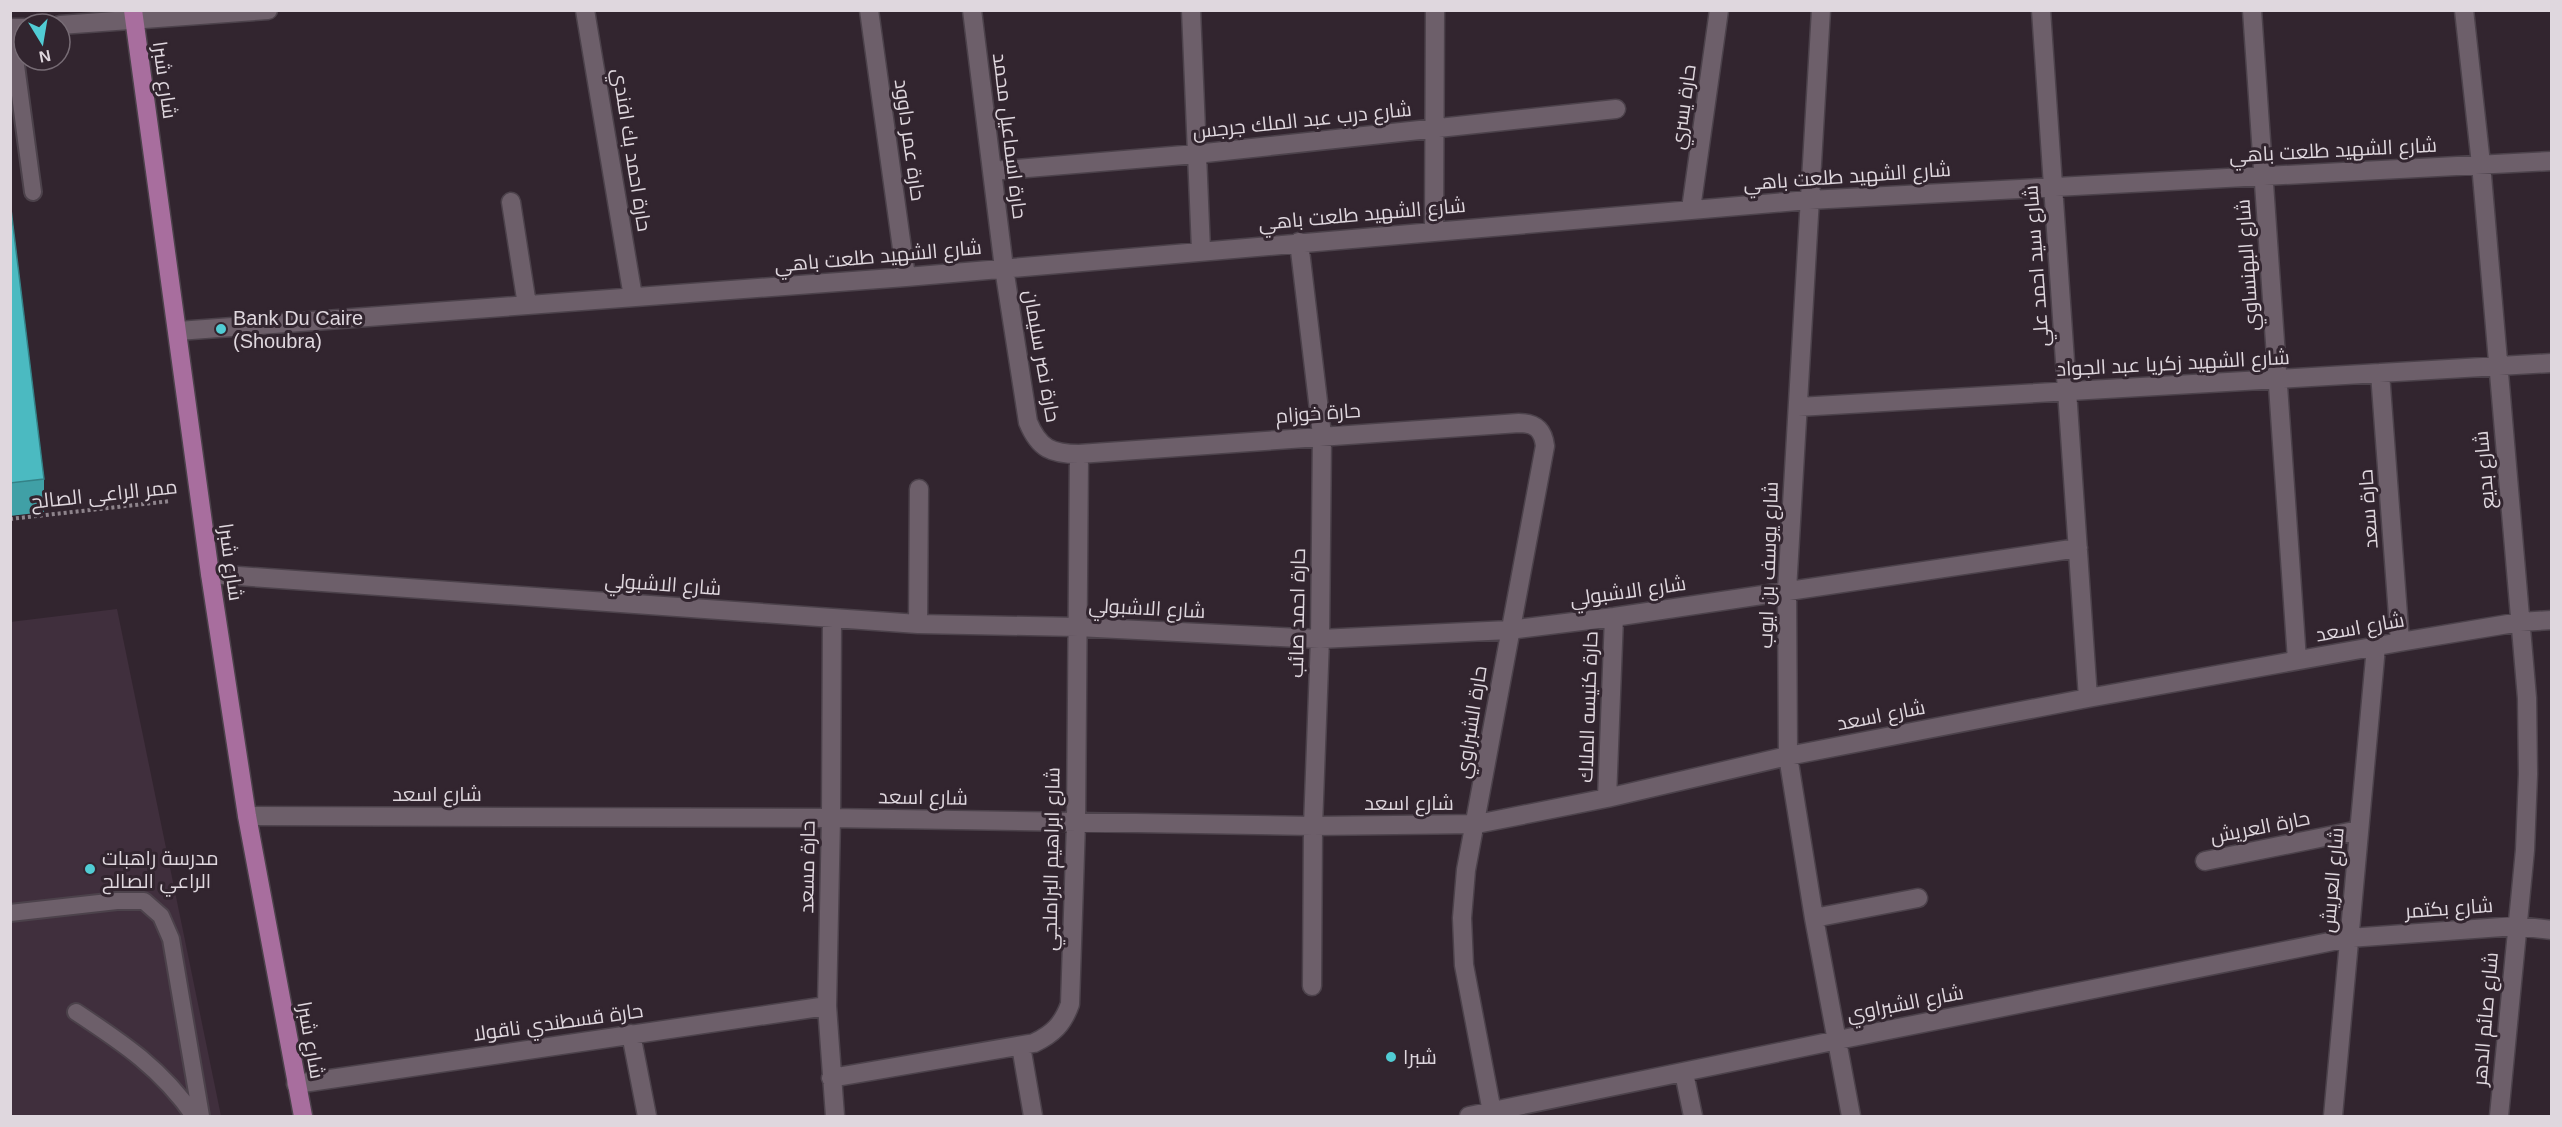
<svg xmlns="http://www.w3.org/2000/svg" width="2562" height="1127" font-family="Arial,Cairo,sans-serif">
  <rect width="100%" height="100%" fill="#32252f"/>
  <path fill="#402f3d" d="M117 609 221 1116H11L10 622Z"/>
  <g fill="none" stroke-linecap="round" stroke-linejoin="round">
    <g stroke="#4c424b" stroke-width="20">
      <path id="lane" d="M11 28 33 192
        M10 913 117 901H144L161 916 171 939 201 1116
        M76 1012C123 1043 162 1069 194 1116"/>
    </g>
    <g stroke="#4c424b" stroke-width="21">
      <path id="street" d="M585 10 633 297
        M869 10 906 277
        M972 10 1004 268 1028 422C1039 449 1052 454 1079 454L1519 423C1535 423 1543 429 1545 446L1466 870 1462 918 1464 965 1492 1112
        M1191 10 1201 250
        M1821 10 1787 590 1788 756 1814 918 1851 1116
        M2041 10 2088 698
        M2252 10 2297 660
        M2464 10 2481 164 2527 698 2528 774 2525 850 2499 1116
        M60 25 268 10
        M10 28H24
        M992 171 1196 154 1616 109
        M511 202 527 305
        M1691 209 1719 10
        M1434 230 1435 10
        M1299 242 1322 435 1320 639 1313 826 1312 986
        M178 331 906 277 1809 200 2552 161
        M2380 373 2400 642
        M1798 407 2552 363
        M210 574 918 624 1077 627 1320 639 1509 630 1614 617 2078 548
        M832 619 831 818 827 1006 835 1116
        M918 624 919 489
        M1607 798 1614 617
        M247 816 831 818 1313 826 1477 824 1607 798 1788 756 2088 698 2400 642 2520 622 2552 620
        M2205 861 2359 830
        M1814 918 1918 898
        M631 1034 647 1116
        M1021 1046 1033 1116
        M1684 1073 1693 1116
        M831 1078 1034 1043C1053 1034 1063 1024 1070 1004L1076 823 1079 454
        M296 1084 827 1006
        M1469 1116 1838 1040 2349 938 2516 926 2552 930
        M2333 1116 2376 647"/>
    </g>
    <g stroke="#4c424b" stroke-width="21">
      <path id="primary" d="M133 10 210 574 247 816 303 1116"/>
    </g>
    <path stroke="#8e848c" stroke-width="4" stroke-dasharray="3 3" stroke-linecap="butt" d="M10 519 171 501"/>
    <use href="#lane" stroke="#6d5f6a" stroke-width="16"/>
    <use href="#street" stroke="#6d5f6a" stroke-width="18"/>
    <use href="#primary" stroke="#a86e9e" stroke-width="18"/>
  </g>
  <path fill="#40a0a6" d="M10 201 44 479V512L10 516Z"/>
  <path fill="#4bbac1" stroke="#348287" stroke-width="1.5" d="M10 201 44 479 10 483Z"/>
  <g fill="#51ccd4" stroke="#32252f" stroke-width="2">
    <circle cx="221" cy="329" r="6"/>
    <circle cx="90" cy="869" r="6"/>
    <circle cx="1391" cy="1057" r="6"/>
  </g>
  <g text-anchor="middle" stroke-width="6" stroke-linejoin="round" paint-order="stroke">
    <g font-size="20" fill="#dfd7de" stroke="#32252f">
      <text transform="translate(165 80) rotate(82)" y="7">شارع شبرا</text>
      <text transform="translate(1683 107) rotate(-82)" y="7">حارة يسري</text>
      <text transform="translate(1302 120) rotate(-6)" y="7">شارع درب عبد الملك جرجس</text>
      <text transform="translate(1010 136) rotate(83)" y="7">حارة اسماعيل محمد</text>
      <text transform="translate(910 140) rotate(82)" y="7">حارة عمر داوود</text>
      <text transform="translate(632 150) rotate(81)" y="7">حارة احمد بك افندي</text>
      <text transform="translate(2333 150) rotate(-3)" y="7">شارع الشهيد طلعت باهي</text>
      <text transform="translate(1847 176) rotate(-4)" y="7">شارع الشهيد طلعت باهي</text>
      <text transform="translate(1362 214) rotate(-5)" y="7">شارع الشهيد طلعت باهي</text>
      <text transform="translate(878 256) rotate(-5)" y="7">شارع الشهيد طلعت باهي</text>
      <text transform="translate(2247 265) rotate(-94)" y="7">شارع البهنساوي</text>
      <text transform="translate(2036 266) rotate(-94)" y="7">شارع سيد احمد علي</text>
      <text transform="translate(1042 356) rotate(80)" y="7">حارة نصر سليمان</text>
      <text transform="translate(2173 363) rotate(-3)" y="7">شارع الشهيد زكريا عبد الجواد</text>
      <text transform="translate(1318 413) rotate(-4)" y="7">حارة خوزام</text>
      <text transform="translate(2484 470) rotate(-95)" y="7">شارع بديع</text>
      <text transform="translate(104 494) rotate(-6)" y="7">ممر الراعى الصالح</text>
      <text transform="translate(2368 509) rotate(-94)" y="7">حارة سعد</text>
      <text transform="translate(231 562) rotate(82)" y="7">شارع شبرا</text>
      <text transform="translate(1768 565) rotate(-88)" y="7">شارع يوسف بن ايوب</text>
      <text transform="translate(663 584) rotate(4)" y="7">شارع الاشبولي</text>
      <text transform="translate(1628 591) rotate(-8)" y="7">شارع الاشبولي</text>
      <text transform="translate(1147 608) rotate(3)" y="7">شارع الاشبولي</text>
      <text transform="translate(1297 613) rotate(-89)" y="7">حارة احمد صائب</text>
      <text transform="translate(2360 627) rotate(-10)" y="7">شارع اسعد</text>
      <text transform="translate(1588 707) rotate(-88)" y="7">حارة كنيسه الملاك</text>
      <text transform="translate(1881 715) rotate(-11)" y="7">شارع اسعد</text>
      <text transform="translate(1471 722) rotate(-81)" y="7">حارة الشبراوي</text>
      <text x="437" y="801">شارع اسعد</text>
      <text transform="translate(923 797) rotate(1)" y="7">شارع اسعد</text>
      <text x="1409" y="810">شارع اسعد</text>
      <text transform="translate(2260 827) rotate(-11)" y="7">حارة العريش</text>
      <text transform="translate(1051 859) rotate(-89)" y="7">شارع ابراهيم البراملجي</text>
      <text transform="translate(807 867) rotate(-89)" y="7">حارة مسعد</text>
      <text transform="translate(2332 880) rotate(-85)" y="7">شارع العريش</text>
      <text transform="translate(2449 908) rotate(-4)" y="7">شارع بكتمر</text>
      <text transform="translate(1905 1003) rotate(-11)" y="7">شارع الشبراوي</text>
      <text transform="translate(2485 1019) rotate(-85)" y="7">شارع صائم الدهر</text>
      <text transform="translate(558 1022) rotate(-8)" y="7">حارة قسطندي ناقولا</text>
      <text transform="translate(311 1040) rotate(80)" y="7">شارع شبرا</text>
    </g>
    <g font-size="20" fill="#dfd7de" stroke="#32252f" text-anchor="start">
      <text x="233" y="325">Bank Du Caire<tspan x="233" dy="23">(Shoubra)</tspan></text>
      <text x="102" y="865">مدرسة راهبات<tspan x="102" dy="23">الراعي الصالح</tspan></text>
      <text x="1403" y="1064">شبرا</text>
    </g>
  </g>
  <rect width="2562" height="1127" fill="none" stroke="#dfd7de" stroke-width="24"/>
  <g transform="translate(42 42) rotate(169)"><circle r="28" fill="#32252f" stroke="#776c75" stroke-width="1.5"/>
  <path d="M0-4.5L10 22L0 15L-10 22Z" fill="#51ccd4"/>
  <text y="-9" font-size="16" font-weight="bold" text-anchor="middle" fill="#dfd7de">N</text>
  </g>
</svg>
